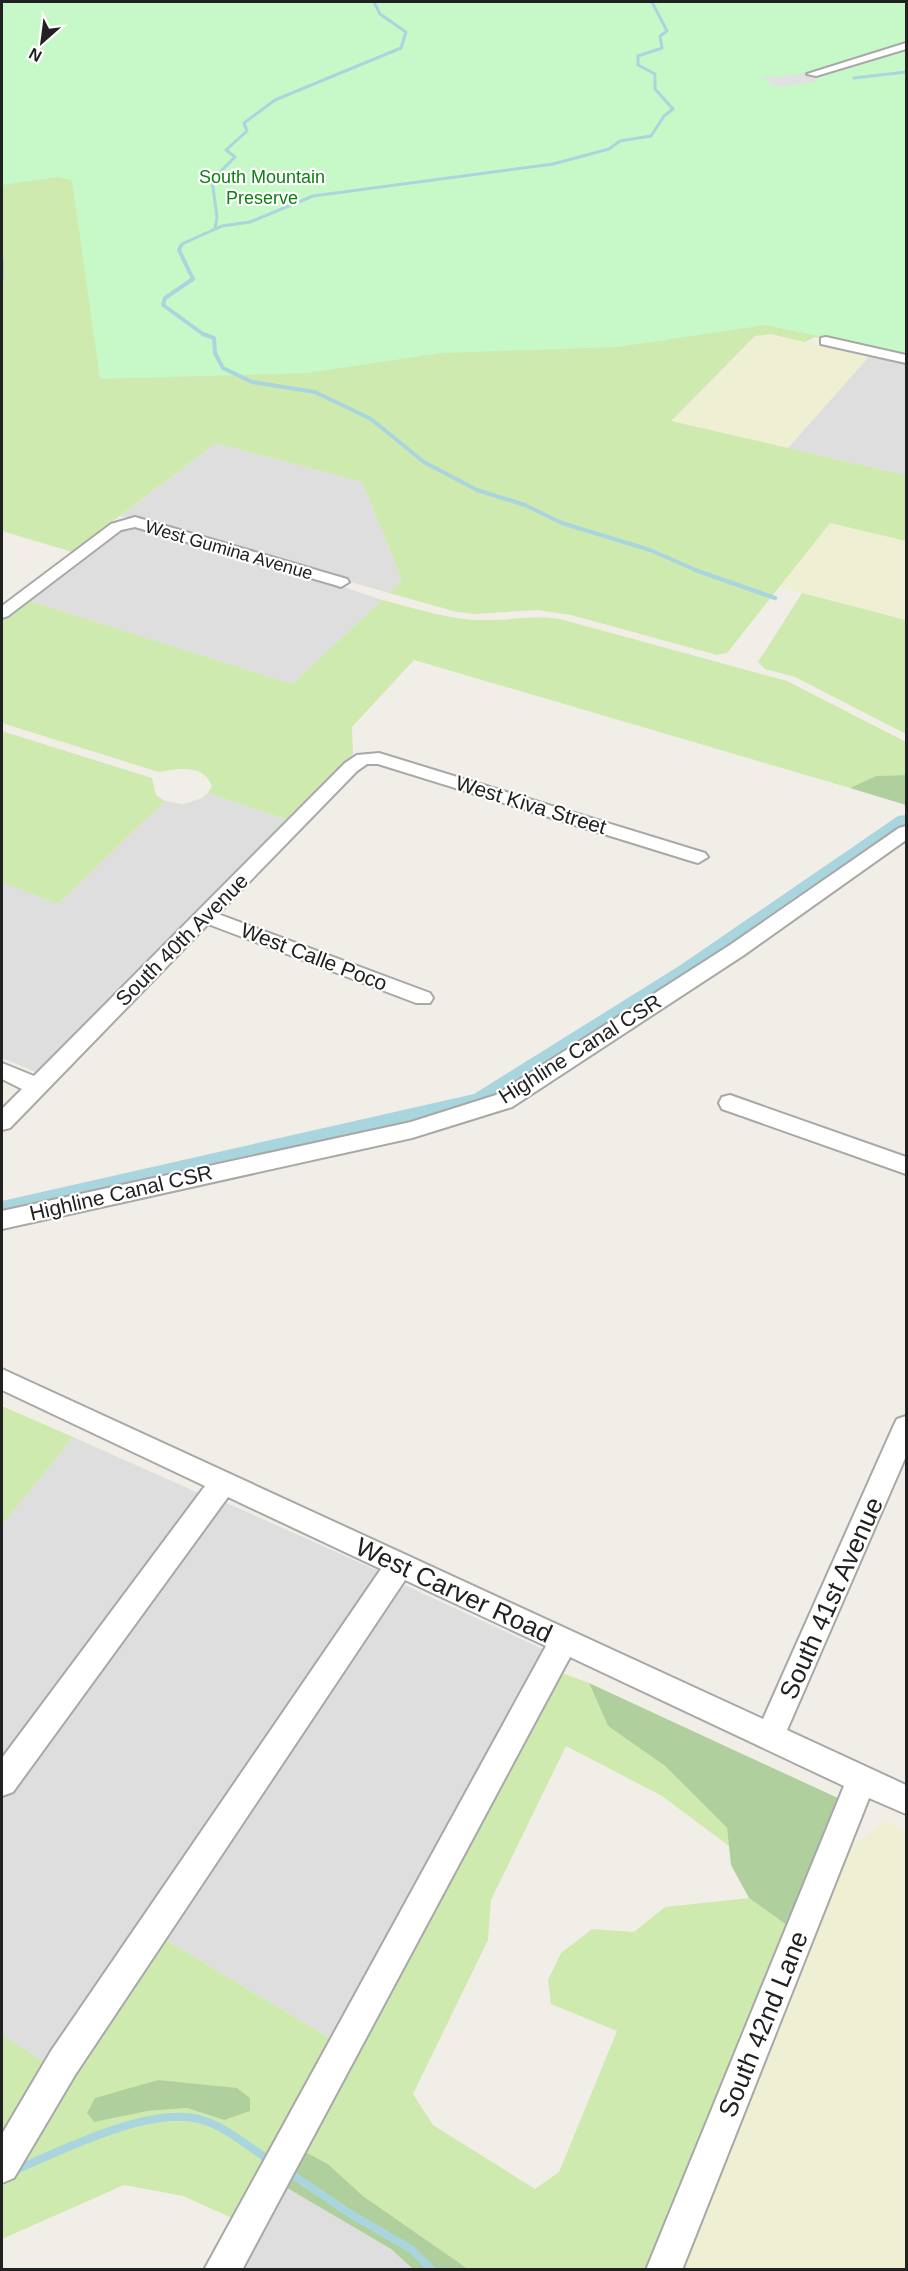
<svg xmlns="http://www.w3.org/2000/svg" width="908" height="2271" font-family="Arial,sans-serif">
  <rect width="100%" height="100%" fill="#f1eee8"/>
  <path fill="#dfdede" d="M870 355 906 363V475L788 448Z
    M216 443 362 482 402 580 389 593 120 516Z
    M130 524 338 585 382 600 292 684 24 599 119 528Z
    M208 793 288 820 38 1073 2 1058V882L58 904 165 801 183 804 200 799Z
    M73 1437 203 1495 2 1772V1525Z
    M220 1500 383 1573 48 2064 2 2035V1798Z
    M398 1582 547 1651 333 2040 161 1937Z
    M282 2185 391 2249 413 2269 235 2270Z"/>
  <path fill="#efefd4" d="M771 334 870 355 788 448 670 421 755 336Z
    M830 523 906 541V620L778 587Z
    M886 1820 906 1830V2269L678 2270 839 1857Z"/>
  <path fill="#cfeaaf" fill-rule="evenodd" d="M2 2H906V358L815 337 805 342 771 334 755 336 671 421 906 475V541L830 523 727 653 717 655 571 615 537 610 475 614 457 612 389 593 402 580 362 482 216 443 72 552 2 531Z
    M802 593 906 620V734L795 677 765 669 758 662Z
    M24 599 292 684 382 600C415 608 452 621 487 620 515 620 530 615 560 619L787 681 906 742V775L876 776 850 788 414 660 352 727 353 754 288 820 208 793 212 786C203 763 178 769 159 772L2 723V617Z
    M2 731 152 778 156 795 165 801 58 904 2 882Z
    M2 1406 73 1437 2 1525Z
    M557 1671 589 1683 608 1726 665 1766 727 1828 729 1846 662 1796 566 1746 491 1900 488 1940 413 2094 433 2125 535 2189 559 2172 617 2031 551 2004 548 1980 561 1953 592 1929 634 1932 665 1907 749 1898 788 1926 649 2269H468L363 2196 328 2164 300 2149Z
    M161 1937 333 2040 232 2218 183 2196 124 2185 2 2239V2188L65 2073ZM237 2088 224 2120 187 2108 147 2111Z
    M2 2035 48 2064 2 2142Z"/>
  <path fill="#afd09d" d="M906 775V805L850 788 876 776Z
    M589 1683 840 1799 788 1926 749 1898 731 1865 727 1828 665 1766 608 1726Z
    M158 2080 237 2088 250 2098V2111L224 2120 187 2108 147 2111 94 2122 87 2113 95 2098Z
    M300 2149 328 2164 363 2196 468 2269H413L391 2249 282 2185Z"/>
  <path fill="#c7f9c8" d="M2 2H906V354L765 325 617 347 441 353 307 373 100 379 72 180 58 177 2 185Z"/>
  <path fill="#e1e1e1" d="M809 73 816 75 814 78 820 81 778 87 760 78Z"/>
  <g fill="none" stroke-linecap="round" stroke-linejoin="round">
    <path stroke="#a9d5de" stroke-width="3" d="M854 78 906 72
      M215 229 217 217 212 180 235 157 226 150 247 131 244 123 275 100 401 48 406 32 380 14 374 2
      M180 248 182 244 222 226 250 222 313 196 553 164 609 149 620 141 651 136 664 116 673 109 655 89V74L638 65V56L662 48 660 36 667 31 652 2"/>
    <path stroke="#a9d5de" stroke-width="4" d="M181 246 179 250 193 279 165 298 163 305 203 334 214 338 215 353 223 368 252 382 315 392 371 419 424 462 477 490 525 505 562 523 650 550 698 571
      M2 260V278"/>
    <path stroke="#a9d5de" stroke-width="4.5" d="M695 570 775 598"/>
    <path stroke="#a9d5de" stroke-width="8" d="M287 2171 349 2213 411 2249 432 2270
      M2 2176C52 2155 145 2106 199 2119 225 2126 248 2146 270 2161"/>
    <path fill="#a9d5de" fill-rule="evenodd" d="M906 815V826L693 974 487 1105 2 1217V1201L474 1094 679 966 898 816Z"/>
    <g stroke="#a8a8a8" stroke-width="4">
      <path id="minor" d="M906 43V49L816 76 807 74Z
        M826 337 906 355V363L821 344V338Z
        M135 517 347 579 349 582 341 587 335 585 135 527 121 530 8 616 2 618V606L111 524Z
        M379 753 705 853 708 857 698 863 691 861 378 764H367L357 771 218 914 430 993 433 998 430 1003H416L208 924 10 1128 2 1130V1109L22 1089 2 1079V1063L34 1076 345 763 357 755Z
        M906 826V840L744 955 512 1107 412 1138 2 1229V1211L411 1122 496 1095 730 945 899 828Z
        M730 1095 906 1157V1174L722 1109 719 1103 722 1097Z
        M2 1369 763 1719 893 1427 897 1419 906 1416V1456L787 1730 906 1785V1814L869 1798 682 2270H646L844 1786 570 1657 242 2270H204L546 1646 405 1580 75 2075 14 2178 2 2183V2134L51 2051 381 1569 228 1497 13 1792 2 1796V1758L205 1486 2 1390Z"/>
    </g>
    <use href="#minor" fill="#fff" fill-rule="evenodd"/>
  </g>
  <g text-anchor="middle" stroke-width="4.5" stroke-linejoin="round" paint-order="stroke">
    <g font-size="18" fill="#0d8111" stroke="#fff">
      <text x="262" y="183">South Mountain<tspan x="262" dy="21">Preserve</tspan></text>
    </g>
    <g font-size="18" fill="#212121" stroke="#fff">
      <text transform="translate(229 550) rotate(16)" y="6">West Gumina Avenue</text>
    </g>
    <g font-size="21" fill="#212121" stroke="#fff">
      <text transform="translate(531 805) rotate(17)" y="7">West Kiva Street</text>
      <text transform="translate(182 940) rotate(-45)" y="7">South 40th Avenue</text>
      <text transform="translate(314 957) rotate(21)" y="7">West Calle Poco</text>
      <text transform="translate(580 1049) rotate(-32)" y="7">Highline Canal CSR</text>
      <text transform="translate(121 1193) rotate(-13)" y="7">Highline Canal CSR</text>
    </g>
    <g font-size="26" fill="#212121" stroke="#fff">
      <text transform="translate(454 1590) rotate(25)" y="9">West Carver Road</text>
      <text transform="translate(831 1598) rotate(-66)" y="9">South 41st Avenue</text>
      <text transform="translate(763 2024) rotate(-68)" y="9">South 42nd Lane</text>
    </g>
  </g>
  <rect width="908" height="2271" fill="none" stroke="#212121" stroke-width="6"/>
  <g transform="translate(42 42) rotate(208)" stroke="#ffffff" stroke-width="4.5" paint-order="stroke">
  <path d="M0-4.5L10 22L0 15L-10 22Z" fill="#212121"/>
  <text y="-9" font-size="16" font-weight="bold" text-anchor="middle" fill="#212121">N</text>
  </g>
</svg>
